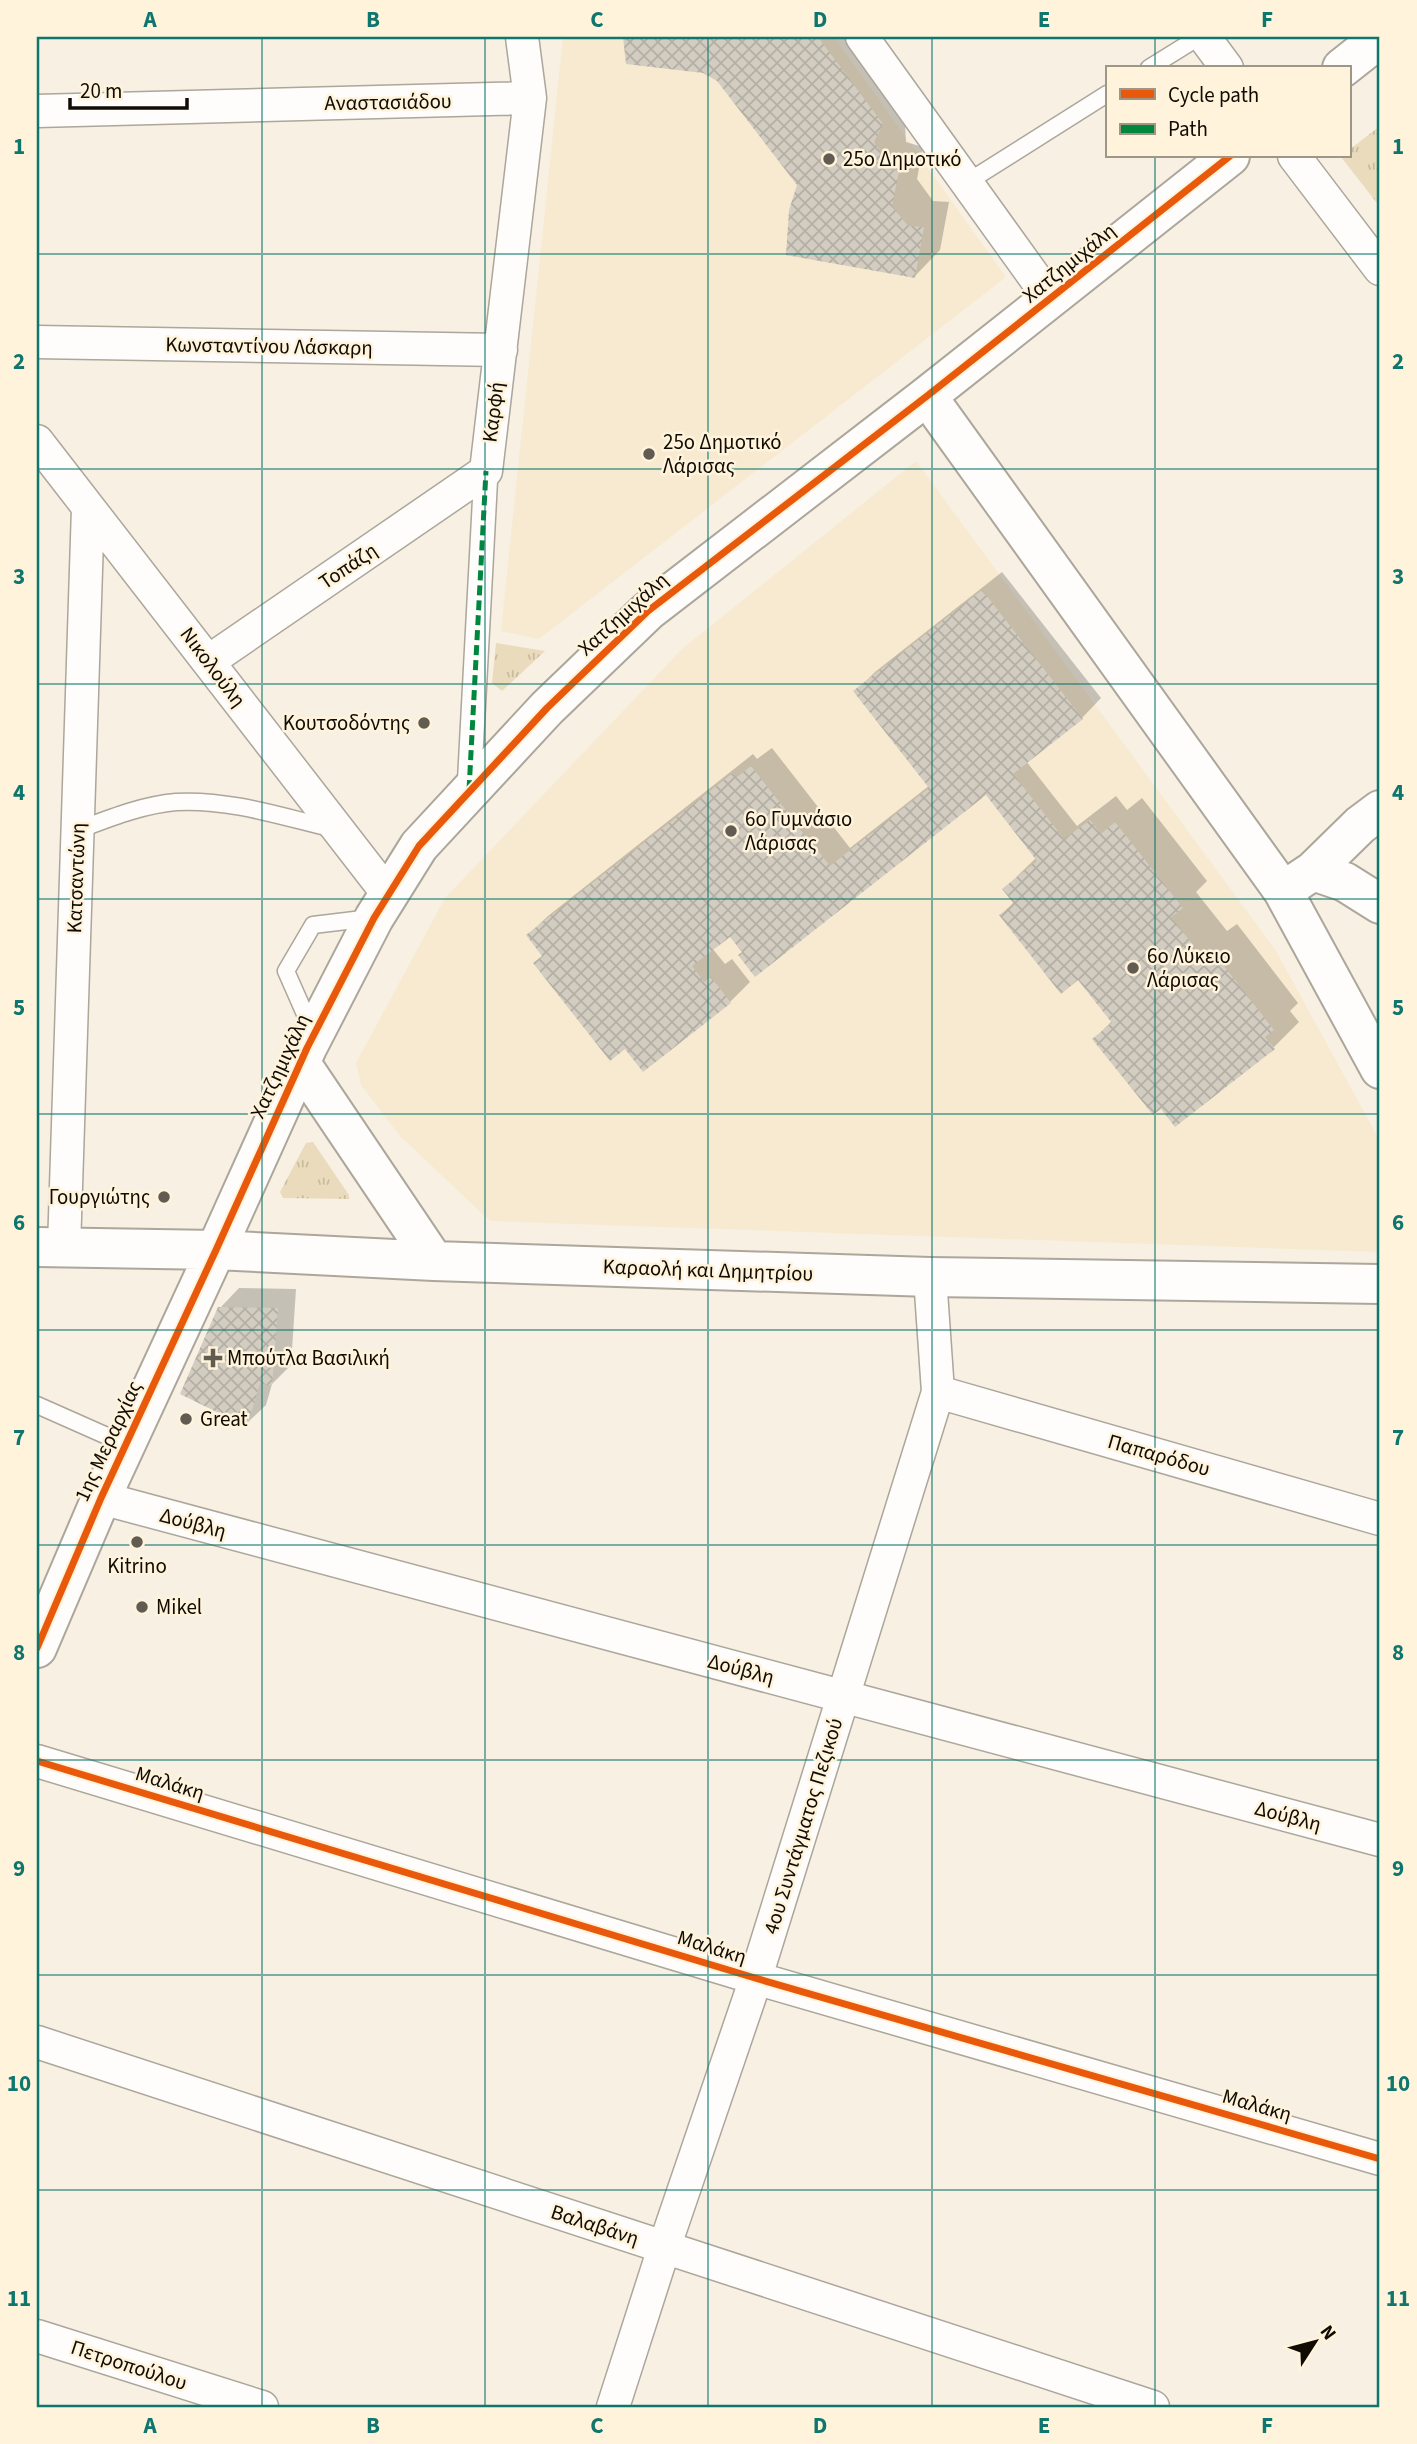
<svg xmlns="http://www.w3.org/2000/svg" width="1417" height="2444" font-family="'Source Sans 3',sans-serif">
  <defs>
    <pattern id="grass-tufts" width="24" height="20" patternUnits="userSpaceOnUse" patternTransform="scale(1.75)"><rect width="24" height="20" fill="#eadbbc"/><path d="M3 7l-1-3M5 7V3M7 7l1-3M15 17l-1-3M17 17v-4M19 17l1-3" fill="none" stroke="#c8bba0"/></pattern>
    <pattern id="building-cross-hatch" width="8" height="8" patternUnits="userSpaceOnUse" patternTransform="scale(1.75)"><rect width="8" height="8" fill="#d3cdc1"/><path d="M0 0l8 8M0 8l8-8" fill="none" stroke="#b4afa4"/></pattern>
  </defs>
  <rect width="100%" height="100%" fill="#f7f0e3"/>
  <path fill="#f7ead0" d="M563 37H834L1006 277 539 639 501 631Z
    M916 461 1276 951 1380 1141V1252L490 1221 400 1136 361 1085 356 1063 445 898 682 649Z"/>
  <path fill="url(#grass-tufts)" d="M1380 126V207L1341 157 1349 156V150Z
    M496 643 545 651 502 691 492 683Z
    M313 1142 349 1195V1199L283 1198 280 1192 306 1143Z"/>
  <path fill="#0003" d="M625 37H862L908 98 898 116 905 124 906 142 923 147 917 179 933 201 949 202 940 250 915 276 799 184 718 80 704 71 627 63Z
    M1002 572 1101 698 1082 718 1026 761 1077 826 1116 796 1127 810 1142 798 1207 881 1196 892 1227 931 1237 924 1298 1003 1290 1011 1299 1022 1273 1048 1162 1107 1094 1039 1113 1020 1078 978 1001 915 1014 902 1004 889 1037 857 986 793 744 952 731 934 712 948 725 964 732 959 750 982 730 1002 643 1070 528 935 548 916 753 754 757 759 772 748 850 848 930 785 856 691 875 672Z
    M239 1288 296 1289 291 1365 272 1384 266 1405 246 1424 220 1308Z"/>
  <path fill="url(#building-cross-hatch)" d="M623 37H818L883 124 874 142 880 150 881 167 899 172 892 206 908 226 924 227 915 278 786 255 789 210 797 185 717 81 703 73 626 64Z
    M982 590 1083 719 1013 774 1064 839 1090 820 1101 834 1115 822 1183 908 1171 917 1201 955 1210 948 1274 1030 1265 1037 1275 1049 1175 1127 1161 1109 1153 1115 1092 1039 1112 1023 1078 980 1061 994 999 915 1014 904 1002 889 1037 861 986 795 755 977 738 955 742 952 730 937 692 966 704 982 711 977 731 1003 643 1072 625 1049 610 1061 533 963 542 956 526 935 733 773 737 777 751 766 830 866 929 788 853 691Z
    M218 1307 278 1308 272 1386 260 1383 247 1427 180 1394Z"/>
  <g fill="none" stroke-linecap="round" stroke-linejoin="round">
    <g stroke="#aca69b" stroke-width="19">
      <path id="service" d="M1149 68 1199 37
        M966 183 1107 94
        M78 830C110 818 142 805 176 802 230 799 283 817 334 829
        M312 1030 286 971 313 925 371 918
        M37 1405 125 1444"/>
    </g>
    <g stroke="#aca69b" stroke-width="26">
      <path id="pedestrian" d="M469 790 486 471"/>
    </g>
    <g stroke="#aca69b" stroke-width="35">
      <path id="minor" d="M862 37 1051 300
        M1204 37 1227 68
        M37 111 530 98
        M1294 156 1380 269
        M37 342 501 350
        M37 441 388 894
        M209 661 486 471 530 98 522 37
        M64 1248 88 508
        M938 1392 1380 1519
        M101 1498 1380 1840
        M37 1761 755 1978 1380 2159
        M37 2042 1153 2407
        M37 2336 262 2407
        M613 2407 664 2248 750 1996 938 1392 930 1277"/>
    </g>
    <g stroke="#aca69b" stroke-width="42">
      <path id="tertiary" d="M1342 68 1380 38
        M927 396 1283 891 1380 1069
        M1313 871 1345 882 1380 904
        M1283 891 1313 871 1360 825 1380 810
        M300 1062 434 1261
        M37 1247 216 1250 434 1261 930 1277 1380 1284
        M37 1648 101 1498 216 1250 307 1048 374 918 419 846 547 708 648 611 927 396 1230 156"/>
    </g>
    <use href="#service" stroke="#fefdfb" stroke-width="16"/>
    <use href="#pedestrian" stroke="#fefdfb" stroke-width="23"/>
    <use href="#minor" stroke="#fefdfb" stroke-width="32"/>
    <use href="#tertiary" stroke="#fefdfb" stroke-width="38"/>
    <path stroke="#00873e" stroke-width="5" stroke-dasharray="10 5" stroke-linecap="butt" d="M469 790 486 471"/>
    <g stroke="#fff3db" stroke-width="11">
      <path id="cycleway" d="M37 1648 101 1498 216 1250 307 1048 374 918 419 846 547 708 648 611 927 396 1230 156
        M37 1761 755 1978 1380 2159"/>
    </g>
    <use href="#cycleway" stroke="#e8590c" stroke-width="7"/>
  </g>
  <path fill="none" stroke="#0f766e" stroke-width="2" stroke-opacity="0.55" d="M262 37V2407M485 37V2407M708 37V2407M932 37V2407M1155 37V68M1155 156V2407M37 254H1380M37 469H1380M37 684H1380M37 899H1380M37 1114H1380M37 1330H1380M37 1545H1380M37 1760H1380M37 1975H1380M37 2190H1380"/>
  <g fill="#615b51" stroke="#fff3db" stroke-width="2.5">
    <circle cx="829" cy="159" r="7"/>
    <circle cx="649" cy="454" r="7"/>
    <circle cx="424" cy="723" r="7"/>
    <circle cx="731" cy="831" r="7"/>
    <circle cx="1133" cy="968" r="7"/>
    <circle cx="164" cy="1197" r="7"/>
    <path d="M209.5 1347.5h7v7h7v7h-7v7h-7v-7h-7v-7h7z"/>
    <circle cx="186" cy="1419" r="7"/>
    <circle cx="137" cy="1542" r="7"/>
    <circle cx="142" cy="1607" r="7"/>
  </g>
  <g text-anchor="middle" stroke-width="5" stroke-linejoin="round" paint-order="stroke">
    <g font-size="21" fill="#100b03" stroke="#fff3db">
      <text transform="translate(388 102) rotate(-1)" y="7">Αναστασιάδου</text>
      <text transform="translate(1069 263) rotate(-39)" y="7">Χατζημιχάλη</text>
      <text transform="translate(269 346) rotate(1)" y="7">Κωνσταντίνου Λάσκαρη</text>
      <text transform="translate(493 412) rotate(-83)" y="7">Καρφή</text>
      <text transform="translate(348 566) rotate(-34)" y="7">Τοπάζη</text>
      <text transform="translate(623 614) rotate(-42)" y="7">Χατζημιχάλη</text>
      <text transform="translate(213 667) rotate(53)" y="7">Νικολούλη</text>
      <text transform="translate(76 878) rotate(-88)" y="7">Κατσαντώνη</text>
      <text transform="translate(280 1066) rotate(-65)" y="7">Χατζημιχάλη</text>
      <text transform="translate(708 1270) rotate(2)" y="7">Καραολή και Δημητρίου</text>
      <text transform="translate(108 1441) rotate(-65)" y="7">1ης Μεραρχίας</text>
      <text transform="translate(1159 1455) rotate(16)" y="7">Παπαρόδου</text>
      <text transform="translate(193 1523) rotate(15)" y="7">Δούβλη</text>
      <text transform="translate(741 1669) rotate(15)" y="7">Δούβλη</text>
      <text transform="translate(170 1783) rotate(17)" y="7">Μαλάκη</text>
      <text transform="translate(1288 1816) rotate(15)" y="7">Δούβλη</text>
      <text transform="translate(803 1826) rotate(-73)" y="7">4ου Συντάγματος Πεζικού</text>
      <text transform="translate(712 1947) rotate(17)" y="7">Μαλάκη</text>
      <text transform="translate(1257 2105) rotate(16)" y="7">Μαλάκη</text>
      <text transform="translate(595 2225) rotate(18)" y="7">Βαλαβάνη</text>
      <text transform="translate(129 2365) rotate(18)" y="7">Πετροπούλου</text>
    </g>
    <g font-size="21" fill="#100b03" stroke="#fff3db" text-anchor="start">
      <text x="843" y="166">25ο Δημοτικό</text>
      <text x="663" y="449">25ο Δημοτικό<tspan x="663" dy="24">Λάρισας</tspan></text>
      <text x="410" y="730" text-anchor="end">Κουτσοδόντης</text>
      <text x="745" y="826">6ο Γυμνάσιο<tspan x="745" dy="24">Λάρισας</tspan></text>
      <text x="1147" y="963">6ο Λύκειο<tspan x="1147" dy="24">Λάρισας</tspan></text>
      <text x="150" y="1204" text-anchor="end">Γουργιώτης</text>
      <text x="227" y="1365">Μπούτλα Βασιλική</text>
      <text x="200" y="1426">Great</text>
      <text x="137" y="1573" text-anchor="middle">Kitrino</text>
      <text x="156" y="1614">Mikel</text>
    </g>
  </g>
  <rect width="1417" height="2444" fill="none" stroke="#fff3db" stroke-width="77"/>
  <rect x="1106" y="66" width="245" height="91" fill="#fff3db" stroke="#9f9685" stroke-width="2"/>
  <rect x="1120" y="89" width="35" height="10" fill="#e8590c" stroke="#9f9685" stroke-width="2"/>
  <text x="1168" y="102" font-size="21" fill="#100b03">Cycle path</text>
  <rect x="1120" y="124" width="35" height="10" fill="#00873e" stroke="#9f9685" stroke-width="2"/>
  <text x="1168" y="136" font-size="21" fill="#100b03">Path</text>
  <g transform="translate(1315 2342) rotate(54)" stroke="#fff3db" stroke-width="5" paint-order="stroke">
  <path d="M0-5L12 26L0 18L-12 26Z" fill="#100b03"/>
  <text y="-10" font-size="19" font-weight="bold" text-anchor="middle" fill="#100b03">N</text>
  </g>
  <path d="M70 98v10h117v-10" fill="none" stroke="#100b03" stroke-width="3.5"/>
  <text x="80" y="98" font-size="21" fill="#100b03" stroke="#fff3db" stroke-width="5" paint-order="stroke">20 m</text>
  <rect x="38" y="38" width="1340" height="2368" fill="none" stroke="#0f766e" stroke-width="2.5"/>
  <g font-size="23" text-anchor="middle" font-weight="bold" fill="#0f766e">
    <text x="150" y="27">A</text>
    <text x="373" y="27">B</text>
    <text x="597" y="27">C</text>
    <text x="820" y="27">D</text>
    <text x="1044" y="27">E</text>
    <text x="1267" y="27">F</text>
    <text x="19" y="154">1</text>
    <text x="1398" y="154">1</text>
    <text x="19" y="369">2</text>
    <text x="1398" y="369">2</text>
    <text x="19" y="584">3</text>
    <text x="1398" y="584">3</text>
    <text x="19" y="800">4</text>
    <text x="1398" y="800">4</text>
    <text x="19" y="1015">5</text>
    <text x="1398" y="1015">5</text>
    <text x="19" y="1230">6</text>
    <text x="1398" y="1230">6</text>
    <text x="19" y="1445">7</text>
    <text x="1398" y="1445">7</text>
    <text x="19" y="1660">8</text>
    <text x="1398" y="1660">8</text>
    <text x="19" y="1876">9</text>
    <text x="1398" y="1876">9</text>
    <text x="19" y="2091">10</text>
    <text x="1398" y="2091">10</text>
    <text x="19" y="2306">11</text>
    <text x="1398" y="2306">11</text>
    <text x="150" y="2433">A</text>
    <text x="373" y="2433">B</text>
    <text x="597" y="2433">C</text>
    <text x="820" y="2433">D</text>
    <text x="1044" y="2433">E</text>
    <text x="1267" y="2433">F</text>
  </g>
</svg>
